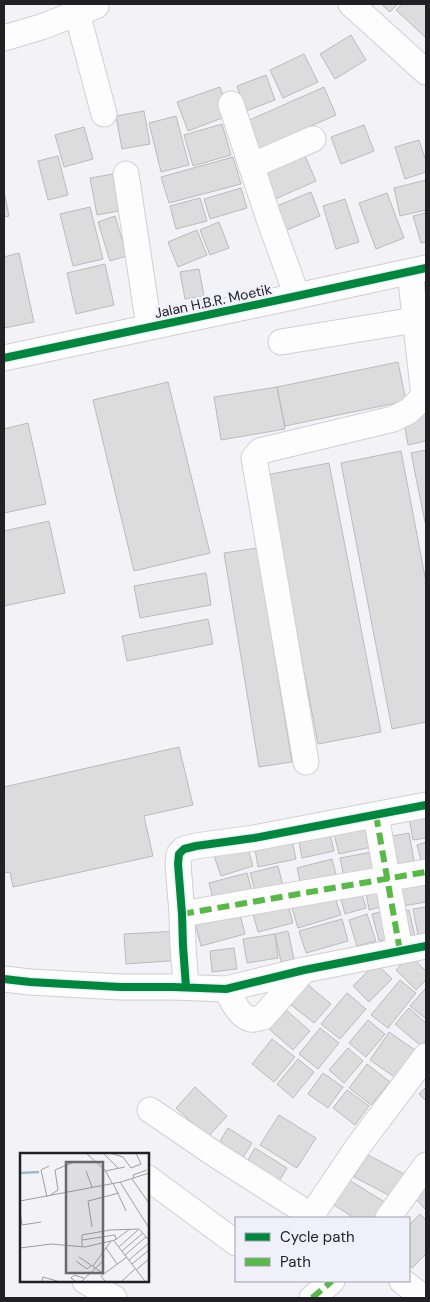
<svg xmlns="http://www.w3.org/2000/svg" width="430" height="1302" font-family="'DM Sans',sans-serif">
  <rect width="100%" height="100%" fill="#f2f2f7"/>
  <path fill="#dddcdd" stroke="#bcbabc" d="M381 4H398L390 12Z
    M402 4H426V38L396 10Z
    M351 35 366 60 335 79 320 54Z
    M304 54 318 82 283 98 270 70Z
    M266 75 275 100 246 111 237 86Z
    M220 87 230 115 188 131 177 102Z
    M324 87 336 115 257 150 245 122Z
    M144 111 150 144 122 149 116 116Z
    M176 116 189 165 161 172 149 123Z
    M222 124 231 155 193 166 184 135Z
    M364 125 374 151 341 164 331 137Z
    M84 127 93 159 64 167 55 135Z
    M419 140 426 161V172L405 179 395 147Z
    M302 149 316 181 273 200 259 169Z
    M58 156 68 195 48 200 38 161Z
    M233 157 241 184 169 203 161 177Z
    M113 174 119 211 97 215 90 178Z
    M426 180V210L400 216 394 188Z
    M241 188 247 208 210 219 204 199Z
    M4 191 9 216 4 217Z
    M311 192 320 216 282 232 272 208Z
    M387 193 404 238 376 249 359 203Z
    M200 198 207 221 176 229 170 206Z
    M345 199 359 242 336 249 323 206Z
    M90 207 103 259 73 266 60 214Z
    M426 213V242L421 243 413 216Z
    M115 216 127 256 110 261 98 222Z
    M219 222 229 248 210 255 200 230Z
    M197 230 207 255 178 267 168 242Z
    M19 253 34 322 4 328V257Z
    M105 264 114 305 76 314 67 273Z
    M199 269 204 296 185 299 180 272Z
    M398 362 406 401 285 426 277 387Z
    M168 382 210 553 134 571 93 400Z
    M277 387 285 429 221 440 214 397Z
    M426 413V441L408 445 403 417Z
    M28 423 46 504 4 513V429Z
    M426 450V527L411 453Z
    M401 451 426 582V722L392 729 341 463Z
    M329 463 381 732 318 744 266 475Z
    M49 521 65 593 4 606V531Z
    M257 548 292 762 259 767 224 553Z
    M206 573 211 605 140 618 134 586Z
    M208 619 213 644 127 661 122 636Z
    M179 747 193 805 144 816 153 856 13 887 10 872 4 873V787Z
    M426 809V838L413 840 408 812Z
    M370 821 376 846 339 854 333 830Z
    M329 829 334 851 302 858 298 836Z
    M409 833 415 866 388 872 381 838Z
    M291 836 296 859 258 867 254 843Z
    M246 842 253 866 221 876 213 853Z
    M426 842V867L423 868 417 845Z
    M377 851 381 874 345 882 340 858Z
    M332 859 338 882 302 890 297 868Z
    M278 866 284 890 257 897 250 873Z
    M247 873 253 895 215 906 209 883Z
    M426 880V902L403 906 399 885Z
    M385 889 389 905 369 910 366 893Z
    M361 891 366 908 345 914 340 896Z
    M334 895 341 915 298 928 292 908Z
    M288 905 293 923 258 932 253 914Z
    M426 907V934L418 935 413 909Z
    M388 910 395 937 379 941 372 914Z
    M409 910 415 937 401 940 394 913Z
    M239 911 245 934 201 946 195 923Z
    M367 914 376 941 357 946 349 920Z
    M342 919 348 941 306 953 299 931Z
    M179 931 181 960 126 964 124 934Z
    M288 931 294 959 281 962 275 934Z
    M275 934 278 958 247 963 243 939Z
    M234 948 237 969 212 972 210 951Z
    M410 955 426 971V980L416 990 396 970Z
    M376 963 392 979 369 1002 353 986Z
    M400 980 416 993 388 1028 371 1015Z
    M307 984 331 1004 314 1023 290 1004Z
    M425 989 426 990V1019L410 1006Z
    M347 993 366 1009 340 1039 321 1024Z
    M409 1008 426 1023V1040L421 1046 395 1024Z
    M285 1009 310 1031 293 1050 268 1028Z
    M368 1020 385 1034 366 1057 349 1043Z
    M320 1028 339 1043 318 1069 299 1054Z
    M389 1032 415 1050 396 1078 370 1060Z
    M272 1039 295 1057 274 1082 252 1064Z
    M348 1048 363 1061 344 1083 329 1070Z
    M298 1059 314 1072 293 1098 277 1084Z
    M367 1064 390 1082 371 1105 349 1088Z
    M323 1073 343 1087 328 1108 308 1094Z
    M195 1087 227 1116 208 1137 176 1108Z
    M426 1087V1101L419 1094Z
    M347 1090 369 1106 355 1125 333 1108Z
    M279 1115 316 1138 297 1168 260 1145Z
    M228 1128 252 1143 239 1164 215 1149Z
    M255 1148 287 1168 275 1188 243 1168Z
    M366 1154 410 1177 398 1200 354 1177Z
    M349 1180 388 1204 379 1218H354L334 1205Z
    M426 1185V1210L414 1197Z
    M420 1214 426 1220V1254L412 1268 409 1264V1225Z"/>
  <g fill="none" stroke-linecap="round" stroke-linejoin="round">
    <g stroke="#d0d0d4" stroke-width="27">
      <path id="minor" d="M351 4 426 72
        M77 13 104 114
        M4 38 41 27 96 6
        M231 104 268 216 297 296
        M251 166 313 139
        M126 174 149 327
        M411 271 412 290 424 396
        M281 342 415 320
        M4 358 297 296 426 268
        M306 762 254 458 260 451 393 419 409 411 424 396H426
        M376 815 400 951
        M182 914 426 872
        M4 979 30 982 120 987H173L226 989 304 970 426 946
        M186 987 183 946 182 914 178 864 179 854 184 849 196 846 254 838 426 805
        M226 989C231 998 239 1017 251 1019 255 1020 259 1018 263 1017L304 970
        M150 1110 216 1155 315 1218
        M148 1178 236 1243
        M311 1216 359 1145 426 1056
        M388 1218 426 1165
        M85 1281 114 1298
        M402 1281 424 1298
        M312 1298 332 1281"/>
    </g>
    <use href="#minor" stroke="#fdfdfe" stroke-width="25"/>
    <path stroke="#58b947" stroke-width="6" stroke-dasharray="12 6" stroke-linecap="butt" d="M376 815 400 951
      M182 914 426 872
      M312 1298 332 1281"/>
    <g stroke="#eff0fa" stroke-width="11">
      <path id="cycleway" d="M4 358 297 296 426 268
        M4 979 30 982 120 987H173L226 989 304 970 426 946
        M186 987 183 946 182 914 178 864 179 854 184 849 196 846 254 838 426 805"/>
    </g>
    <use href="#cycleway" stroke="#00873e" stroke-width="8"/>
  </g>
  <g text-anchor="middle" stroke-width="5" stroke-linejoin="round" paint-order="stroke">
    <g font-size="14" fill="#212125" stroke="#eff0fa">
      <text transform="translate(213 301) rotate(-12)" y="5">Jalan H.B.R. Moetik</text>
    </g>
  </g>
  <g transform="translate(20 1153)">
    <rect width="129" height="129" fill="#f2f2f7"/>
    <path fill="none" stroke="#9db8d3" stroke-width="2.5" d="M0 20 19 19"/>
    <path fill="none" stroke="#9e9ea3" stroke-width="1" d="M66 0 85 17 92 30M83 0 98 15M90 0 103 4 111 15 121 11 116 0M66 18 72 34M85 18 105 14M114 25 113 22 127 17M112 26 129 50M100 29 129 75M93 30 106 58M29 43 38 37 35 17 54 9M27 44 21 17 29 13M0 48 101 29 129 20M0 57 2 72 21 69M72 74 68 48 99 40M62 87 95 82 96 87M94 88 125 128M62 93V82L90 77 119 76 129 87M99 94 118 77M0 95 31 91 65 94 95 87 110 76M86 95 97 111M102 98 123 80M105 102 126 84M59 104 84 121M109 107 129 90M56 108 67 116 72 112M112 111 129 97M73 113 91 88M116 117 129 106M22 128 23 124 37 128M55 128 51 125 54 122 64 125M62 128 83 108M85 128 81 123 107 104M102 128 115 116"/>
    <path fill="#6a6a6e" fill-opacity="0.15" stroke="#6a6a6e" stroke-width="2.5" d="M46 9H83V120H46Z"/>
    <rect width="129" height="129" fill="none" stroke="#212125" stroke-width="2.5"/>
  </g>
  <rect width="430" height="1302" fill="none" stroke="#212125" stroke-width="10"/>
  <rect x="235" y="1217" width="175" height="65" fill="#eff0fa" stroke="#9d9da5"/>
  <rect x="245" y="1233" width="25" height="8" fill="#00873e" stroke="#9d9da5"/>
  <text x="280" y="1242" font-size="15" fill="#212125">Cycle path</text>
  <rect x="245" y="1258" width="25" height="8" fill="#58b947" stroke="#9d9da5"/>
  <text x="280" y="1267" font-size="15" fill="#212125">Path</text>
</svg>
